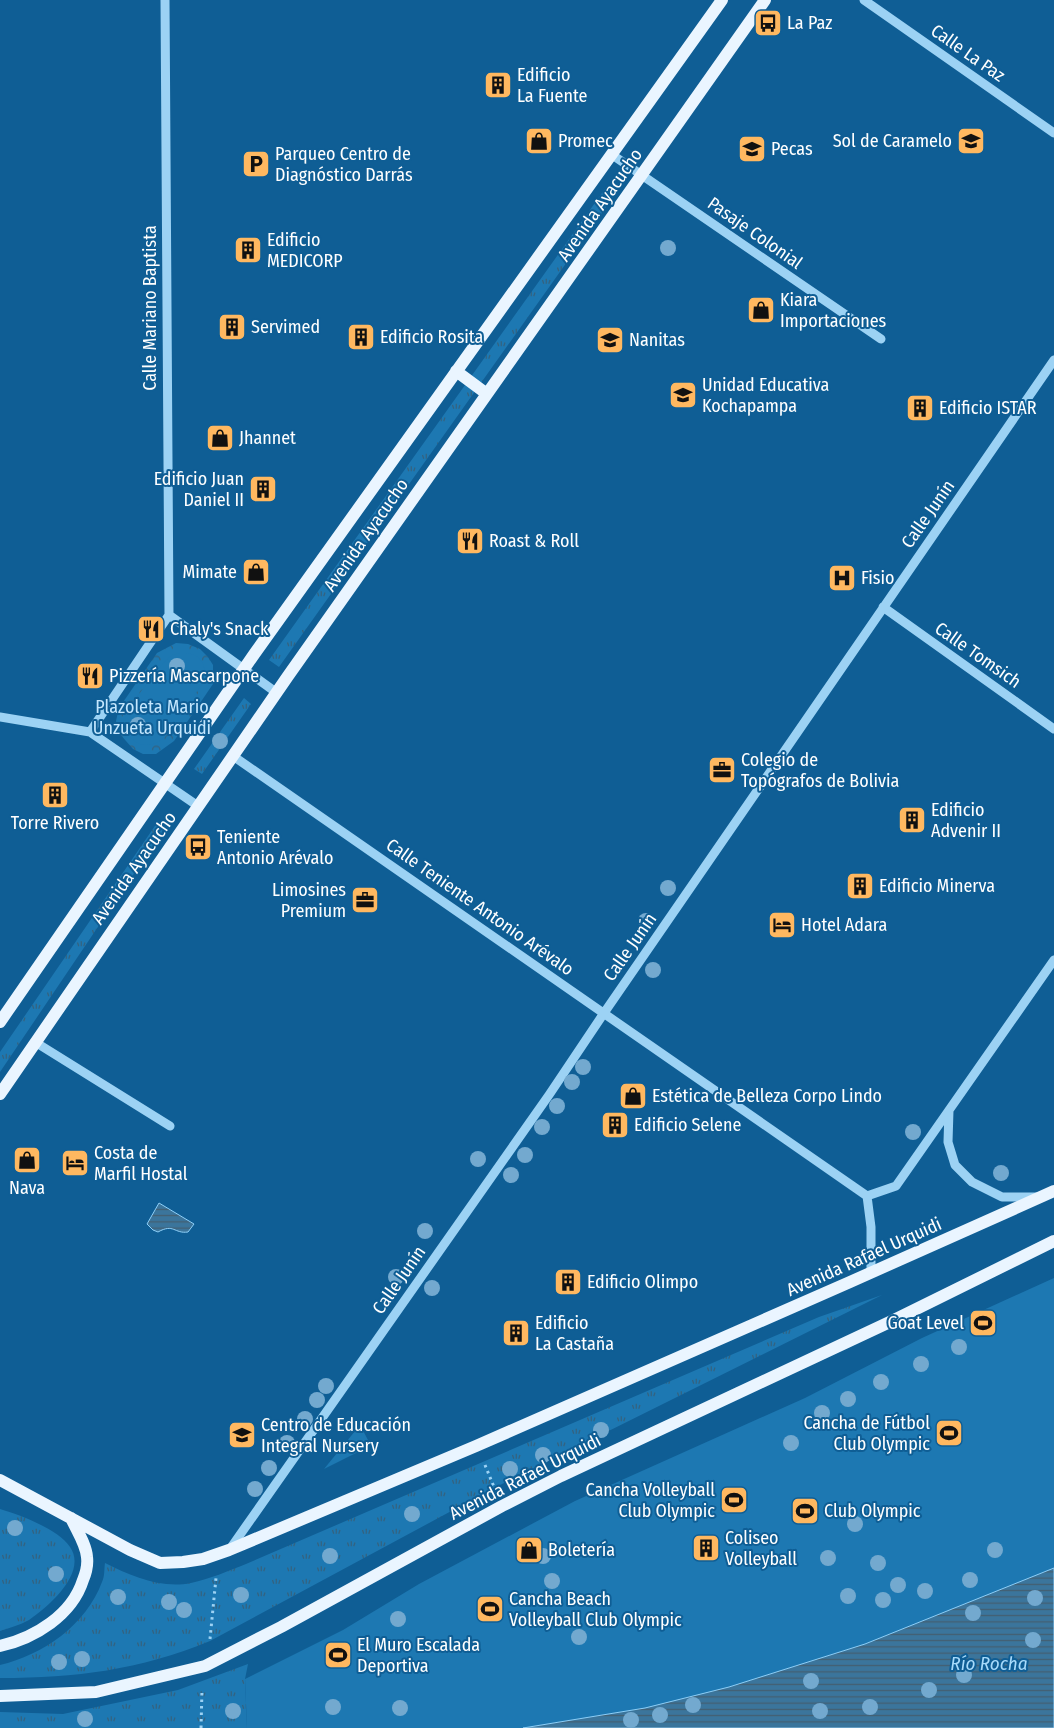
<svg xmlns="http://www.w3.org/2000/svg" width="1054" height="1728" font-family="'Fira Sans Condensed',sans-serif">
  <defs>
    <pattern id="grass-tufts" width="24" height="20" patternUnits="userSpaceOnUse" patternTransform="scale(1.25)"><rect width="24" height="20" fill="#1d78b2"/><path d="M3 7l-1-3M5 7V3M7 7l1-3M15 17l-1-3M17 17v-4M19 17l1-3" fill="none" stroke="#34627f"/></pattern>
    <pattern id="park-crowns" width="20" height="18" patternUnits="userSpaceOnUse" patternTransform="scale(1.25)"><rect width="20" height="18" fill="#1d78b2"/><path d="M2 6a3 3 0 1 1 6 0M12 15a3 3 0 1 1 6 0" fill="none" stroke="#34627f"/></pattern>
    <pattern id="water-rules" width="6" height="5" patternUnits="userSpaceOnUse" patternTransform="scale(1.25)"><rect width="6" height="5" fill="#3b759c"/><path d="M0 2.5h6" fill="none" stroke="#445e70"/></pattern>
  </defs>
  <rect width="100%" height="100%" fill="#0f5e95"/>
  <path fill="url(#grass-tufts)" d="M607 186 616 193 279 667 269 660Z
    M244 698 251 704 202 774 194 769Z
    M157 823 164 829 0 1072V1052Z
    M882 1295 494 1488 210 1641C139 1670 76 1678 0 1678V1665C43 1655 86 1625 102 1582 105 1576 104 1569 105 1563 131 1576 161 1589 191 1583 210 1579 228 1571 246 1564L819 1317Z
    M0 1509C20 1515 58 1529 70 1547 88 1573 48 1607 29 1620 20 1625 9 1628 0 1631Z
    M248 1664 245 1679 247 1728H0V1712L63 1714 178 1690Z"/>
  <path fill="url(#park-crowns)" d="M176 643 188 644 200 649 208 657 213 665V684L174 741 156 754H143L133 749 119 733 116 721 119 708 157 653Z"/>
  <path fill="#1d78b2" d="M180 653C199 652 206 661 205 680L165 737C158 743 149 747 140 744 126 739 122 722 128 711 136 696 155 674 166 660L172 655Z
    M1054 1278V1568L865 1644 729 1687 645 1708 523 1728H247L245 1679 343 1630 419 1584 575 1501 805 1398 922 1338Z
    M360 1425 368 1440 374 1444 324 1469Z"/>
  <path fill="url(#water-rules)" stroke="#8dcff8" d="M159 1203 194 1224 188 1232C174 1234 174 1223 158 1232L153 1230 147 1224Z
    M1054 1568V1728H523L645 1708 729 1687 865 1644Z"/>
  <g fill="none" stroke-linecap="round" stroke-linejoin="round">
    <path stroke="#9cd2f4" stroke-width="3" stroke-dasharray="2.5 4" stroke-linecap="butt" d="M485 1465 494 1487
      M210 1639 216 1578
      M201 1728 202 1689"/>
    <path stroke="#9cd2f4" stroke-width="9" d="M864 0 1054 133
      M611 154 881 339
      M883 607 1054 729
      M169 615 277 693
      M0 717 90 732 198 806
      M90 732 169 615 165 0
      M233 756 867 1196 871 1227V1272
      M35 1042 170 1126
      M949 1110 948 1142 955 1165 972 1182 1002 1197H1038
      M867 1196 896 1186 1054 960
      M230 1549 549 1095 604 1013 1054 360"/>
    <path stroke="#eaf5ff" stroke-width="12" d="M456 371 487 394
      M0 1022 255 653 722 0
      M0 1094 288 676 765 0
      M0 1480 130 1550 160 1563 183 1562 203 1559 229 1550 476 1446 850 1282 1054 1191
      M0 1646C35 1638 72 1615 83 1580 86 1573 88 1565 87 1557 86 1544 77 1531 71 1518
      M0 1696 96 1692 205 1666 281 1627 502 1506 561 1476 894 1320 1054 1241"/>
  </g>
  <g fill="#73a9cf">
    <circle cx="668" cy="248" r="8"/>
    <circle cx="177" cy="666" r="8"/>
    <circle cx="138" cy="725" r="8"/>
    <circle cx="220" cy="741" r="8"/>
    <circle cx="668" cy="888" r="8"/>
    <circle cx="646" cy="921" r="8"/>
    <circle cx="653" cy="970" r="8"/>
    <circle cx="583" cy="1067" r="8"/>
    <circle cx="572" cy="1082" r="8"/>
    <circle cx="557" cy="1106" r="8"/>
    <circle cx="542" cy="1127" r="8"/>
    <circle cx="913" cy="1132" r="8"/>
    <circle cx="525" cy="1155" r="8"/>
    <circle cx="478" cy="1159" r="8"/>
    <circle cx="1001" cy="1173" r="8"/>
    <circle cx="511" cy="1175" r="8"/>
    <circle cx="425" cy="1231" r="8"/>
    <circle cx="396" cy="1277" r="8"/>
    <circle cx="432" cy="1288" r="8"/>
    <circle cx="959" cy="1347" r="8"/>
    <circle cx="921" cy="1364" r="8"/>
    <circle cx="881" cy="1382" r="8"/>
    <circle cx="326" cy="1386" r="8"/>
    <circle cx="848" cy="1399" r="8"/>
    <circle cx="317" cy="1400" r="8"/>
    <circle cx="822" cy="1413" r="8"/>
    <circle cx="305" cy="1419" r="8"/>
    <circle cx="601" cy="1430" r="8"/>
    <circle cx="287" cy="1443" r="8"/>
    <circle cx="791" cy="1443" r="8"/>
    <circle cx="543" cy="1455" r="8"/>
    <circle cx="269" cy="1468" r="8"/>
    <circle cx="510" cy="1469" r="8"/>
    <circle cx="255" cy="1489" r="8"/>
    <circle cx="412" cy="1514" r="8"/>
    <circle cx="809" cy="1516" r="8"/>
    <circle cx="855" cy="1524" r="8"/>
    <circle cx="15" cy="1528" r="8"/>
    <circle cx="995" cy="1550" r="8"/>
    <circle cx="330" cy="1556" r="8"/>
    <circle cx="543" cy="1556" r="8"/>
    <circle cx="828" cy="1558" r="8"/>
    <circle cx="878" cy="1563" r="8"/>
    <circle cx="56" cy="1574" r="8"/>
    <circle cx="970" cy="1580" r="8"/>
    <circle cx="552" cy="1581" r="8"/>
    <circle cx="898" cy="1585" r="8"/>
    <circle cx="925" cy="1591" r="8"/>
    <circle cx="241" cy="1595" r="8"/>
    <circle cx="848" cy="1596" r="8"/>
    <circle cx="118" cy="1597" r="8"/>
    <circle cx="1035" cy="1598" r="8"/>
    <circle cx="883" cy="1600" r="8"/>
    <circle cx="169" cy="1602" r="8"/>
    <circle cx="184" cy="1610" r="8"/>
    <circle cx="973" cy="1613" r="8"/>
    <circle cx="398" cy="1619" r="8"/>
    <circle cx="579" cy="1637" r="8"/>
    <circle cx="1033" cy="1640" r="8"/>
    <circle cx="82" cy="1659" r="8"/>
    <circle cx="59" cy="1662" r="8"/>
    <circle cx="964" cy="1675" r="8"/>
    <circle cx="811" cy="1681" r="8"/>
    <circle cx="929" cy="1690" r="8"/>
    <circle cx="693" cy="1705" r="8"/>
    <circle cx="333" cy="1707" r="8"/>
    <circle cx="870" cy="1707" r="8"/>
    <circle cx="400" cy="1708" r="8"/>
    <circle cx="233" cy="1711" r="8"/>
    <circle cx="820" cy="1711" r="8"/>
    <circle cx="660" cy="1715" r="8"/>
    <circle cx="85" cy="1719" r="8"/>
    <circle cx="631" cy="1720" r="8"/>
  </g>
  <defs>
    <g id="bus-square" transform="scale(1.4375)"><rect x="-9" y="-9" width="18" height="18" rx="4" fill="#ffb860" stroke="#0f5e95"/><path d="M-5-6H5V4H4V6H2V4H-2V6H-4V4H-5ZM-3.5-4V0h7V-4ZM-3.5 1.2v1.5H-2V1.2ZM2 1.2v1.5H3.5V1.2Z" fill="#111"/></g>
    <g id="building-square" transform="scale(1.4375)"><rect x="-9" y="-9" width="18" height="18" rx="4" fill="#ffb860" stroke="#0f5e95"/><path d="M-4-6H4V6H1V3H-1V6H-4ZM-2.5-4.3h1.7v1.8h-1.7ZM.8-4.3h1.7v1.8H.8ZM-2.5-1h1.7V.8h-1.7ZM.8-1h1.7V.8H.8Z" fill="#111"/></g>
    <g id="shop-square" transform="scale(1.4375)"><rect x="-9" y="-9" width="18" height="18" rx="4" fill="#ffb860" stroke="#0f5e95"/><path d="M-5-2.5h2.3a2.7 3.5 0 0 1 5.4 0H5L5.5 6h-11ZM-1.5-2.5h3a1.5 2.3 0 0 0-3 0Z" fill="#111"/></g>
    <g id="school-square" transform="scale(1.4375)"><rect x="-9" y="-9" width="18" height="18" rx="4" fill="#ffb860" stroke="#0f5e95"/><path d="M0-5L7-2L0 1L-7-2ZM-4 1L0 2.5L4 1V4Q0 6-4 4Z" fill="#111"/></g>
    <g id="parking-square" transform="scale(1.4375)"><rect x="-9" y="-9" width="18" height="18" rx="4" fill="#ffb860" stroke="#0f5e95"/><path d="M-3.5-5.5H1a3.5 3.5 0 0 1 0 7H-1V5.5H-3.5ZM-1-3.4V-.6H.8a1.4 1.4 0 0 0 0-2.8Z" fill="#111"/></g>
    <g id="restaurant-square" transform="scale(1.4375)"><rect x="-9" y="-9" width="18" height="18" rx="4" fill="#ffb860" stroke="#0f5e95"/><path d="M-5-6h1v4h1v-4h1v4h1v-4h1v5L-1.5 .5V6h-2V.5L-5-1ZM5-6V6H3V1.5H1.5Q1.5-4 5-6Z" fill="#111"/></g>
    <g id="hospital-square" transform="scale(1.4375)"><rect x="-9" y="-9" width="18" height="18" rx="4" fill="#ffb860" stroke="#0f5e95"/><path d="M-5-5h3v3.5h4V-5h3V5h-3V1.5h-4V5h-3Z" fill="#111"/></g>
    <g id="office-square" transform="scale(1.4375)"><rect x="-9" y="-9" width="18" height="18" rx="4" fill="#ffb860" stroke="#0f5e95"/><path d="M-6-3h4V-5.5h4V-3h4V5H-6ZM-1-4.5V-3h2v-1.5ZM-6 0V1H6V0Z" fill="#111"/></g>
    <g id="hotel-square" transform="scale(1.4375)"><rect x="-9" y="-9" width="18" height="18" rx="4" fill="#ffb860" stroke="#0f5e95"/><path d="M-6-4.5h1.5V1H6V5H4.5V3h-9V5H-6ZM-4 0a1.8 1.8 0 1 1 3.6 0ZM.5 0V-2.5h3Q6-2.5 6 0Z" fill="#111"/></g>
    <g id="stadium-square" transform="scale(1.4375)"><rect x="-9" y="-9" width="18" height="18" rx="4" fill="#ffb860" stroke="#0f5e95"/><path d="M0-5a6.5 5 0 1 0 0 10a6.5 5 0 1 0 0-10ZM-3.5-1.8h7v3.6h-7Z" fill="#111"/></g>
  </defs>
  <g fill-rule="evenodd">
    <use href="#bus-square" x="768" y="23"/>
    <use href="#building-square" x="498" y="85"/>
    <use href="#shop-square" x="539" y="141"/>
    <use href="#school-square" x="971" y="141"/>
    <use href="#school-square" x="752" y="149"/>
    <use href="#parking-square" x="256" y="164"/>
    <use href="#building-square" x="248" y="250"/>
    <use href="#shop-square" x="761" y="310"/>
    <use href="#building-square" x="232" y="327"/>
    <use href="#building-square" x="361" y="337"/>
    <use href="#school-square" x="610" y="340"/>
    <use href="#school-square" x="683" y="395"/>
    <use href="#building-square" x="920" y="408"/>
    <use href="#shop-square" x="220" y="438"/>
    <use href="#building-square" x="263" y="489"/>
    <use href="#restaurant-square" x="470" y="541"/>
    <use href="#shop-square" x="256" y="572"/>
    <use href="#hospital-square" x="842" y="578"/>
    <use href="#restaurant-square" x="151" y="629"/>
    <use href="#restaurant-square" x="90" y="676"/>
    <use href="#office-square" x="722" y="770"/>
    <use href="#building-square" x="55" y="795"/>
    <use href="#building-square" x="912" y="820"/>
    <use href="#bus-square" x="198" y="847"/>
    <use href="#building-square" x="860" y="886"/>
    <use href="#office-square" x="365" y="900"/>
    <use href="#hotel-square" x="782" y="925"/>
    <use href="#shop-square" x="633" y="1096"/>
    <use href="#building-square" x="615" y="1125"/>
    <use href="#shop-square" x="27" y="1160"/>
    <use href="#hotel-square" x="75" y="1163"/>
    <use href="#building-square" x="568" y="1282"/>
    <use href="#stadium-square" x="983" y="1323"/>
    <use href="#building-square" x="516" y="1333"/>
    <use href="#stadium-square" x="949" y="1433"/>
    <use href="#school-square" x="242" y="1435"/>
    <use href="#stadium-square" x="734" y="1500"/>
    <use href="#stadium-square" x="805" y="1511"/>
    <use href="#building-square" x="706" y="1548"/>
    <use href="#shop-square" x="529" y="1550"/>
    <use href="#stadium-square" x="490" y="1609"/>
    <use href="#stadium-square" x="338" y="1655"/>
  </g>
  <g text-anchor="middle" stroke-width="4" stroke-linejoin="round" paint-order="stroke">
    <g font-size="18" fill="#fff" stroke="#0f5e95" text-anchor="start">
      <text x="787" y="29">La Paz</text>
      <text x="517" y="81">Edificio<tspan x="517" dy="21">La Fuente</tspan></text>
      <text x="558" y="147">Promec</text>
      <text x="952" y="147" text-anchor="end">Sol de Caramelo</text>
      <text x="771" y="155">Pecas</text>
      <text x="275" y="160">Parqueo Centro de<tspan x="275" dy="21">Diagnóstico Darrás</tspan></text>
      <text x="267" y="246">Edificio<tspan x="267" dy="21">MEDICORP</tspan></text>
      <text x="780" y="306">Kiara<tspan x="780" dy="21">Importaciones</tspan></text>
      <text x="251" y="333">Servimed</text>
      <text x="380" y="343">Edificio Rosita</text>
      <text x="629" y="346">Nanitas</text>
      <text x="702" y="391">Unidad Educativa<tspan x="702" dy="21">Kochapampa</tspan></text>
      <text x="939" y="414">Edificio ISTAR</text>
      <text x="239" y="444">Jhannet</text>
      <text x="244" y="485" text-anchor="end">Edificio Juan<tspan x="244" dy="21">Daniel II</tspan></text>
      <text x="489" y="547">Roast &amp; Roll</text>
      <text x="237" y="578" text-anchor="end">Mimate</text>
      <text x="861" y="584">Fisio</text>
      <text x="170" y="635">Chaly's Snack</text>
      <text x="109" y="682">Pizzería Mascarpone</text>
      <text x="741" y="766">Colegio de<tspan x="741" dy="21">Topógrafos de Bolivia</tspan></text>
      <text x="931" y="816">Edificio<tspan x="931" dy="21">Advenir II</tspan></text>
      <text x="55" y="829" text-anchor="middle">Torre Rivero</text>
      <text x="217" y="843">Teniente<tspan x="217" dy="21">Antonio Arévalo</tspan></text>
      <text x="879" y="892">Edificio Minerva</text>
      <text x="346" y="896" text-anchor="end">Limosines<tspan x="346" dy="21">Premium</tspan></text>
      <text x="801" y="931">Hotel Adara</text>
      <text x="652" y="1102">Estética de Belleza Corpo Lindo</text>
      <text x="634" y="1131">Edificio Selene</text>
      <text x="94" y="1159">Costa de<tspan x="94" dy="21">Marfil Hostal</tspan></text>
      <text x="27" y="1194" text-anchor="middle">Nava</text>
      <text x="587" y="1288">Edificio Olimpo</text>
      <text x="535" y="1329">Edificio<tspan x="535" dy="21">La Castaña</tspan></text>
      <text x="964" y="1329" text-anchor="end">Goat Level</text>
      <text x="930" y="1429" text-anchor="end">Cancha de Fútbol<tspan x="930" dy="21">Club Olympic</tspan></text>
      <text x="261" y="1431">Centro de Educación<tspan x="261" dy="21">Integral Nursery</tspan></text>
      <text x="715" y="1496" text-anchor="end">Cancha Volleyball<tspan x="715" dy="21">Club Olympic</tspan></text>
      <text x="824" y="1517">Club Olympic</text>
      <text x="725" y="1544">Coliseo<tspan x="725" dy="21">Volleyball</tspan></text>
      <text x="548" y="1556">Boletería</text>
      <text x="509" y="1605">Cancha Beach<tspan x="509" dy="21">Volleyball Club Olympic</tspan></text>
      <text x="357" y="1651">El Muro Escalada<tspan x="357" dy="21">Deportiva</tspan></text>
    </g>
    <g font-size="18" fill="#fff" stroke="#0f5e95">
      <text transform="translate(968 53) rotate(35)" y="6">Calle La Paz</text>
      <text transform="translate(600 205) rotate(-55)" y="6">Avenida Ayacucho</text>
      <text transform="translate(755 233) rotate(35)" y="6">Pasaje Colonial</text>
      <text transform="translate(150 308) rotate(-90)" y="6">Calle Mariano Baptista</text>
      <text transform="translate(928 514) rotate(-55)" y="6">Calle Junín</text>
      <text transform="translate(366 535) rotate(-55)" y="6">Avenida Ayacucho</text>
      <text transform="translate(978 655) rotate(35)" y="6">Calle Tomsich</text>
      <text transform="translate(134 868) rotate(-55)" y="6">Avenida Ayacucho</text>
      <text transform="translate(480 907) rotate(35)" y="6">Calle Teniente Antonio Arévalo</text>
      <text transform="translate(630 947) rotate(-55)" y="6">Calle Junín</text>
      <text transform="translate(864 1257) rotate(-24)" y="6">Avenida Rafael Urquidi</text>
      <text transform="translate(399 1280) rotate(-55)" y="6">Calle Junín</text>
      <text transform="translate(525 1477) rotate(-27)" y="6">Avenida Rafael Urquidi</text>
    </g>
    <g font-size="18" fill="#c4e7fe" stroke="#0f5e95">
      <text x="152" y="713">Plazoleta Mario<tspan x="152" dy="21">Unzueta Urquidi</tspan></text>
    </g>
    <g font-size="19" font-style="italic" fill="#a8dbfb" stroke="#0f5e95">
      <text x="989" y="1670">Río Rocha</text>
    </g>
  </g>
</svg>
